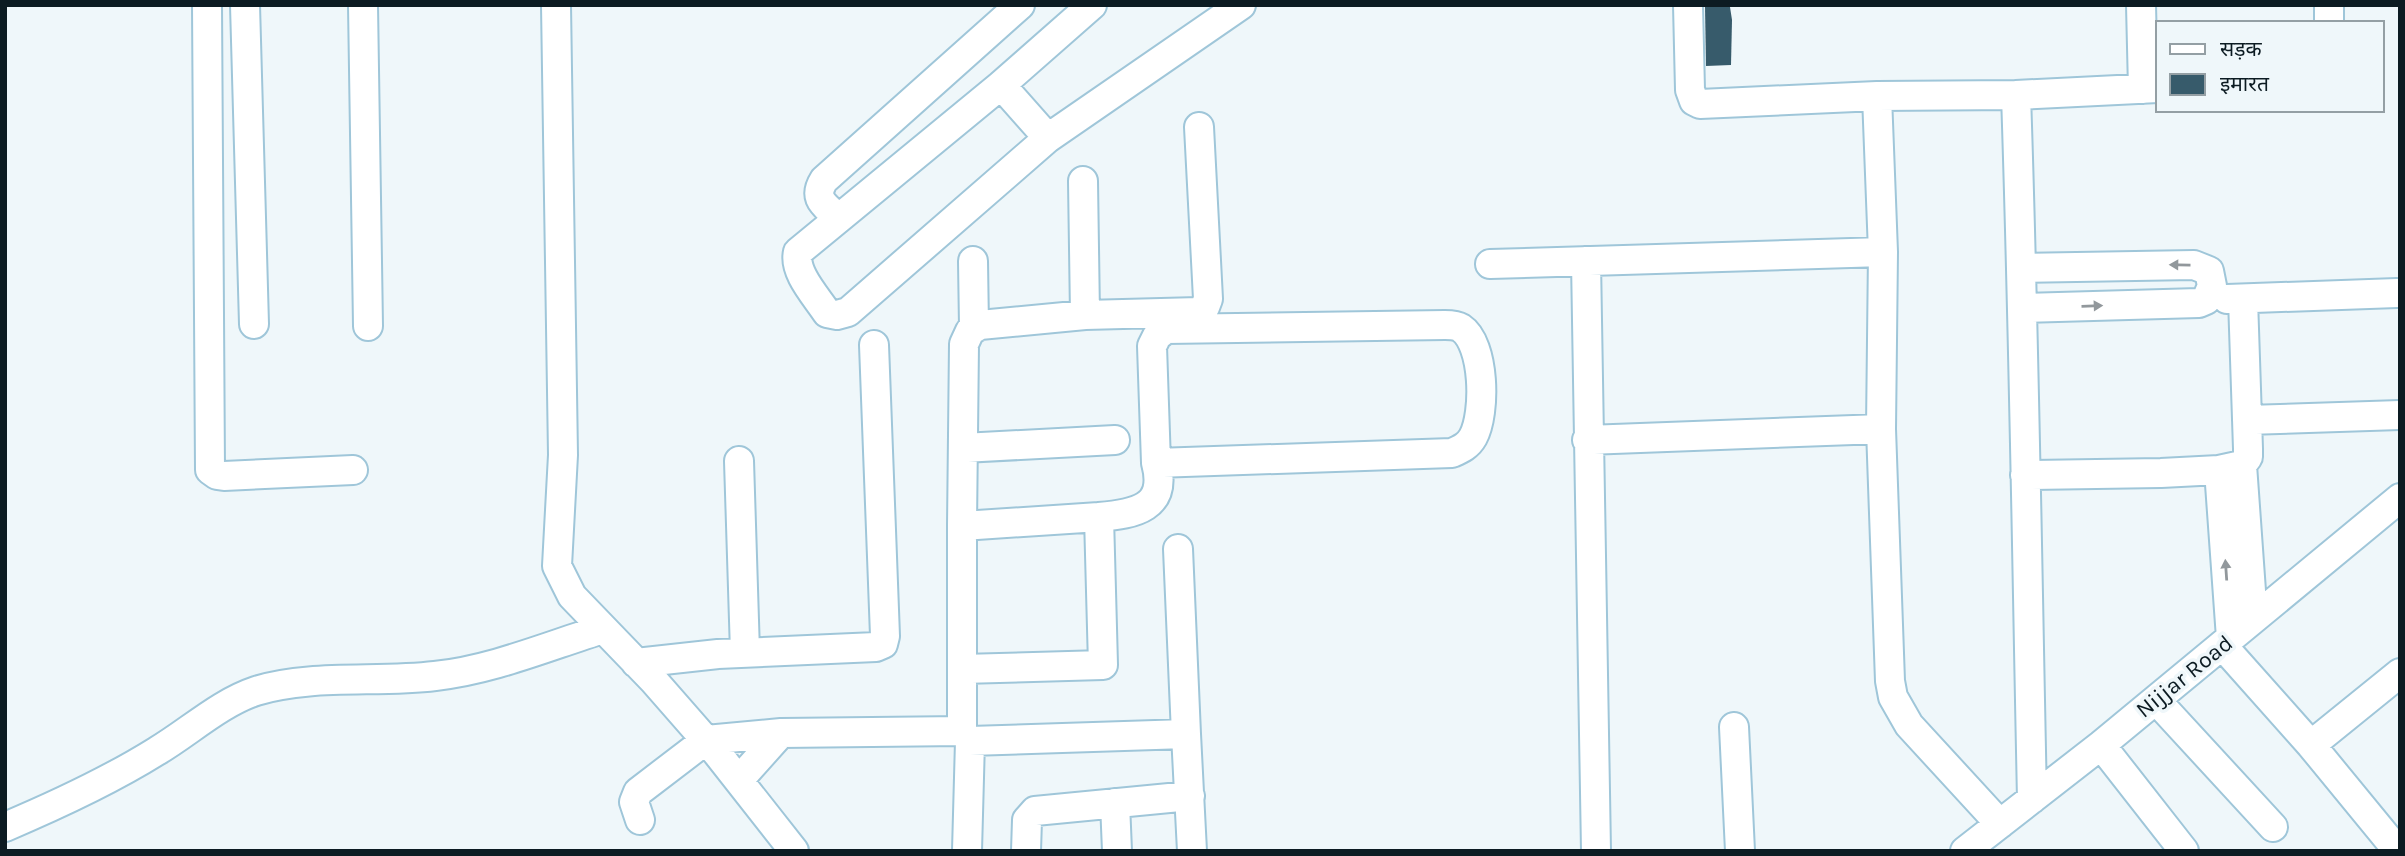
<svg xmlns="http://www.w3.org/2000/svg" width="2405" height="856" font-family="Karla,'Noto Sans Devanagari',sans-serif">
  <rect width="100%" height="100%" fill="#eff7fa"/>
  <path fill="#375b6b" d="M1705 7H1730L1732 20 1731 65 1706 66Z"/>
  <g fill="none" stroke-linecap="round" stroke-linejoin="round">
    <g stroke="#9fc6d9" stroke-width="32">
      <path id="minor" d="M207 5 210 470 217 475 224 476 353 470
        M245 5 254 324
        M363 5 368 326
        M556 5 563 455 557 566 572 596 654 681 717 753 794 851
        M1092 5 1001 85 798 252C793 272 816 296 827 313L837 315 848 312 1048 138 1241 5
        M1688 5 1690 90 1694 101 1700 104 1877 96 2016 95C2024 329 2027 564 2032 799
        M2141 5 2143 89
        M2329 5V23
        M1001 85 1048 138
        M2016 95 2158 88
        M1877 96 1883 252 1881 429 1890 681 1893 697 1909 725 2000 824
        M1083 181 1085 315
        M838 218C825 205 812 199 824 180L1020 5
        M973 261 974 327
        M1586 261 1596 851
        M1490 264 1883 252
        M2022 268 2194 265 2209 271 2212 286 2206 300 2199 303 2024 308
        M2227 299 2397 293
        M2247 420 2400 415
        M1587 440 1881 429
        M963 448 1115 440
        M739 461 745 652
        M2242 465 2253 619
        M2219 470 2231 638
        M2025 475 2161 473 2219 470 2242 465 2248 457V449L2243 299
        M1099 517C1135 514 1168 508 1156 463L1152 346 1157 336 1166 329 1445 325C1450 325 1456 325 1461 328 1485 344 1486 413 1473 437 1468 446 1461 449 1452 453L1156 463
        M962 526 964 344 970 331 980 325 1085 315 1199 312 1205 307 1208 299 1199 127
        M1178 549 1186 734
        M2222 645 2311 745 2398 851
        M636 663 718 654 876 647 883 644 885 636 874 345
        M2156 700 2273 827
        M1734 727 1740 851
        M2101 745 2184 851
        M2311 745 2400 673
        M739 780 781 733
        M1115 803 1117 851
        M640 820 634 802 638 792 706 740 781 733 962 731V526L1099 517 1103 665 962 669
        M5 827C57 805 109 781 157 751 189 732 220 703 256 691 309 674 378 683 435 676 492 670 548 646 603 629
        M967 851 970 741 1186 734 1192 851
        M1026 851 1027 820 1035 811 1190 796
        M1965 851 2101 745 2400 498"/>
    </g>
    <use href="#minor" stroke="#fff" stroke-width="28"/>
  </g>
  <defs><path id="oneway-solid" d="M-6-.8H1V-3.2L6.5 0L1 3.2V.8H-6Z" transform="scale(1.75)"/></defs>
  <g fill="#92989c">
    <use href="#oneway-solid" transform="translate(2180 265) rotate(-179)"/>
    <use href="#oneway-solid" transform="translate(2092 306) rotate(-2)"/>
    <use href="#oneway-solid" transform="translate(2226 570) rotate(-94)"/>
  </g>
  <g text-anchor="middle" stroke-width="7" stroke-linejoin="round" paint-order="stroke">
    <g font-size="23" fill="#0c1b22" stroke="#eff7fa">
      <text transform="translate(2184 676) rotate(-39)" y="8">Nijjar Road</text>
    </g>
  </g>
  <rect width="2405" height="856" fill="none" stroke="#0c1b22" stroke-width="14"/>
  <rect x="2156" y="21" width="228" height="91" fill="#eff7fa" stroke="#949fa4" stroke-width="2"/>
  <rect x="2170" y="44" width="35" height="10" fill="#ffffff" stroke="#949fa4" stroke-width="2"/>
  <text x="2220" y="56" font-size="21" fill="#0c1b22">सड़क</text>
  <rect x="2170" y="74" width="35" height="21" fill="#375b6b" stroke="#949fa4" stroke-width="2"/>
  <text x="2220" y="91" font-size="21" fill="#0c1b22">इमारत</text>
</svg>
